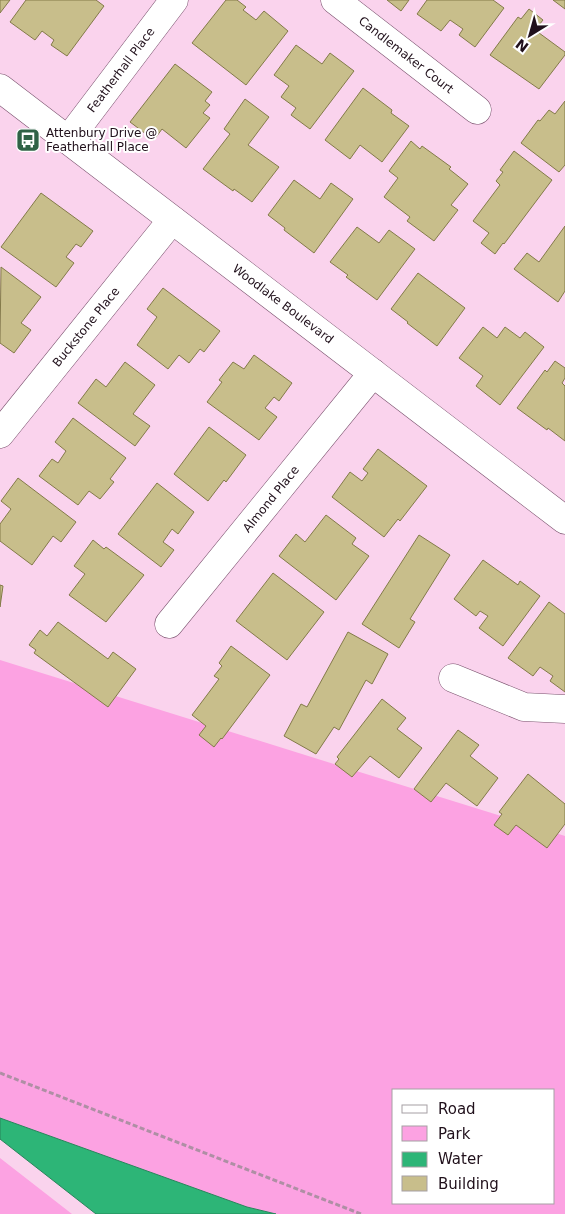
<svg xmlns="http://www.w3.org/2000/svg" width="565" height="1214" font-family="'DejaVu Sans',sans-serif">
  <rect width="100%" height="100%" fill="#fad3ed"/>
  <path fill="#fca2e2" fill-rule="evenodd" d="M0 660 565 836V1214H276L247 1207 0 1118ZM394 1090H554V1203H394Z
    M0 1158 72 1214H0Z"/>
  <path fill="#2db577" stroke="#29845b" d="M0 1118 247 1207 276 1214H96L0 1139Z"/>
  <path fill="#c8be8b" stroke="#837a49" d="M0 0H10L0 13Z
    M26 0H96L104 6 67 56 51 45 54 40 42 31 35 40 10 22Z
    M226 0H237L246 7 243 10 256 20 264 11 288 31 246 85 192 43Z
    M387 0H409L401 11Z
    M427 0H493L504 8 475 47 459 35 463 29 450 20 441 31 417 14Z
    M553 0H565V9Z
    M529 9 543 20 535 30 565 52V55L539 89 490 55 518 17 521 19Z
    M296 45 322 64 330 53 354 71 310 129 291 115 296 108 281 97 289 86 274 75Z
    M175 64 212 92 205 101 210 105 203 113 210 118 186 148 162 129 154 140 130 122Z
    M363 88 392 110 391 113 409 126 382 162 360 145 350 159 325 140Z
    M245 99 269 117 248 145 279 167 252 202 234 189 233 191 203 169 230 134 224 129Z
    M565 101V165L559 172 521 143 538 120 540 121 549 110 555 114Z
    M411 141 420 149 422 146 451 167 449 169 468 184 451 205 458 210 434 241 407 221 410 217 384 197 398 178 389 171Z
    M514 151 552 180 504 244 503 243 495 254 481 243 489 233 473 221 500 185 496 181 503 172 500 170Z
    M294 180 320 199 331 183 353 199 314 253 284 230 285 228 268 215Z
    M41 193 93 231 81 247 76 244 66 257 74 263 56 287 1 247Z
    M565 226V291L558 302 514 269 527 253 539 262Z
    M357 227 379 243 389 230 415 249 377 300 346 277 348 275 330 262Z
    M1 267 41 297 21 323 31 330 14 353 0 343Z
    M418 273 465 308 437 346 407 323 408 322 391 309Z
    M163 288 220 331 204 352 200 349 189 363 179 355 168 369 137 345 157 317 147 309Z
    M483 327 497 338 505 327 520 338 525 332 544 347 500 405 476 386 483 376 459 358Z
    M254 355 292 383 279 401 274 397 265 408 277 417 259 440 207 402 222 382 219 380 233 362 244 369Z
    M555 361 565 368V378L562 383 565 386V441L548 428 547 430 517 408 545 370 547 372Z
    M125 362 155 385 133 414 150 426 135 446 78 403 96 379 106 387Z
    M73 418 126 458 110 479 114 482 100 499 89 491 78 505 39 476 52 459 58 463 66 451 55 442Z
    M209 427 246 455 226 482 224 480 208 501 174 474Z
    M378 449 427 486 400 521 398 519 384 537 332 497 350 472 362 481 368 473 363 469Z
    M18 478 76 522 61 542 53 536 32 565 0 541V524L11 509 1 501Z
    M157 483 194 512 178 534 172 529 163 542 174 550 161 567 118 534Z
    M326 515 356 538 352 544 369 556 336 600 279 556 296 534 305 542Z
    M419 535 450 555 410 619 415 622 399 648 362 624Z
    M93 540 104 549 106 547 144 575 106 622 69 595 85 574 74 566Z
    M483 560 518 585 520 581 540 596 503 646 479 628 488 616 480 611 476 616 454 599Z
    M273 573 324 612 287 660 236 621Z
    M0 585 3 586 0 607Z
    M549 602 565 614V692L550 681 553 676 540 667 533 676 508 658Z
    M58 622 108 659 113 652 136 669 108 707 34 653 36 650 29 645 40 630 47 636Z
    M348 632 388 654 372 684 366 680 339 730 334 727 316 754 284 736 301 704 307 707Z
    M231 646 270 675 222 739 221 738 214 747 199 735 206 726 192 715 219 679 214 676 222 666 219 663Z
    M382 699 406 718 397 729 422 748 399 778 370 756 352 777 335 764 339 759 337 757Z
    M458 730 479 745 470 756 498 778 477 806 446 783 431 802 414 789Z
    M528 774 565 804V824L547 848 516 825 508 835 494 825 502 814 499 812Z"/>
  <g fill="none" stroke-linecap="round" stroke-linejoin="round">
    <g stroke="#7a526e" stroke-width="29">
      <path id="street" d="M335 0 477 110
        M68 140 174 0
        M0 434 172 220
        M169 624 373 373
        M453 678 524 707 565 709"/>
    </g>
    <g stroke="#7a526e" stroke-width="29">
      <path id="secondary" d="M0 88 565 520"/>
    </g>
    <path stroke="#ae8fa4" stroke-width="3" stroke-dasharray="5 2.5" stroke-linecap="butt" d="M0 1073 361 1214"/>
    <use href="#street" stroke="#fff" stroke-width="28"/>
    <use href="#secondary" stroke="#fff" stroke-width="28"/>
  </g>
  <defs>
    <g id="bus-square" transform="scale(1.25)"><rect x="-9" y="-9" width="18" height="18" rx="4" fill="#2f6246" stroke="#fff"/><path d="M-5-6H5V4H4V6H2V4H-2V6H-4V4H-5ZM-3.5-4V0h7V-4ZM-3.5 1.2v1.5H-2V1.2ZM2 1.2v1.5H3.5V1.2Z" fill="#fff"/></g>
  </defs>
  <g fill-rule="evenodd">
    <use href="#bus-square" x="28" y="140"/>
  </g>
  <g text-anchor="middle" stroke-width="4" stroke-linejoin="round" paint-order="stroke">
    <g font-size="12" fill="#20101b" stroke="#fff">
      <text transform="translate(406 55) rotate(38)" y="4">Candlemaker Court</text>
      <text transform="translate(121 70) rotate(-53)" y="4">Featherhall Place</text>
      <text transform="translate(283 304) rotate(37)" y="4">Woodlake Boulevard</text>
      <text transform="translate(86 327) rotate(-51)" y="4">Buckstone Place</text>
      <text transform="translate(271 499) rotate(-51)" y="4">Almond Place</text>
    </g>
    <g font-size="12" fill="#20101b" stroke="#fff" text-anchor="start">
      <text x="46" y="137">Attenbury Drive @<tspan x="46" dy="14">Featherhall Place</tspan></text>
    </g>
  </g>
  <rect x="392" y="1089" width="162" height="115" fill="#ffffff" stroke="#a69fa4"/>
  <rect x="402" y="1105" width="25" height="8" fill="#ffffff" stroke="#a69fa4"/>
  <text x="438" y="1114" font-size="15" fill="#20101b">Road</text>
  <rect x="402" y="1126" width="25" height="15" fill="#fca2e2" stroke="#a69fa4"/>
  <text x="438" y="1139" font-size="15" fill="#20101b">Park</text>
  <rect x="402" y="1152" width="25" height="15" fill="#2db577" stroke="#a69fa4"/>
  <text x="438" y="1164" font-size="15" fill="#20101b">Water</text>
  <rect x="402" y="1176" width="25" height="15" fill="#c8be8b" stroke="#a69fa4"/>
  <text x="438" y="1189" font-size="15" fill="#20101b">Building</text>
  <g transform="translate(530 35) rotate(217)" stroke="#ffffff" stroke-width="4" paint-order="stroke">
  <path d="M0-4L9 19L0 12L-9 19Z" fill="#20101b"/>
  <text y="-8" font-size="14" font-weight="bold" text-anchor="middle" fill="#20101b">N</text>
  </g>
</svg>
